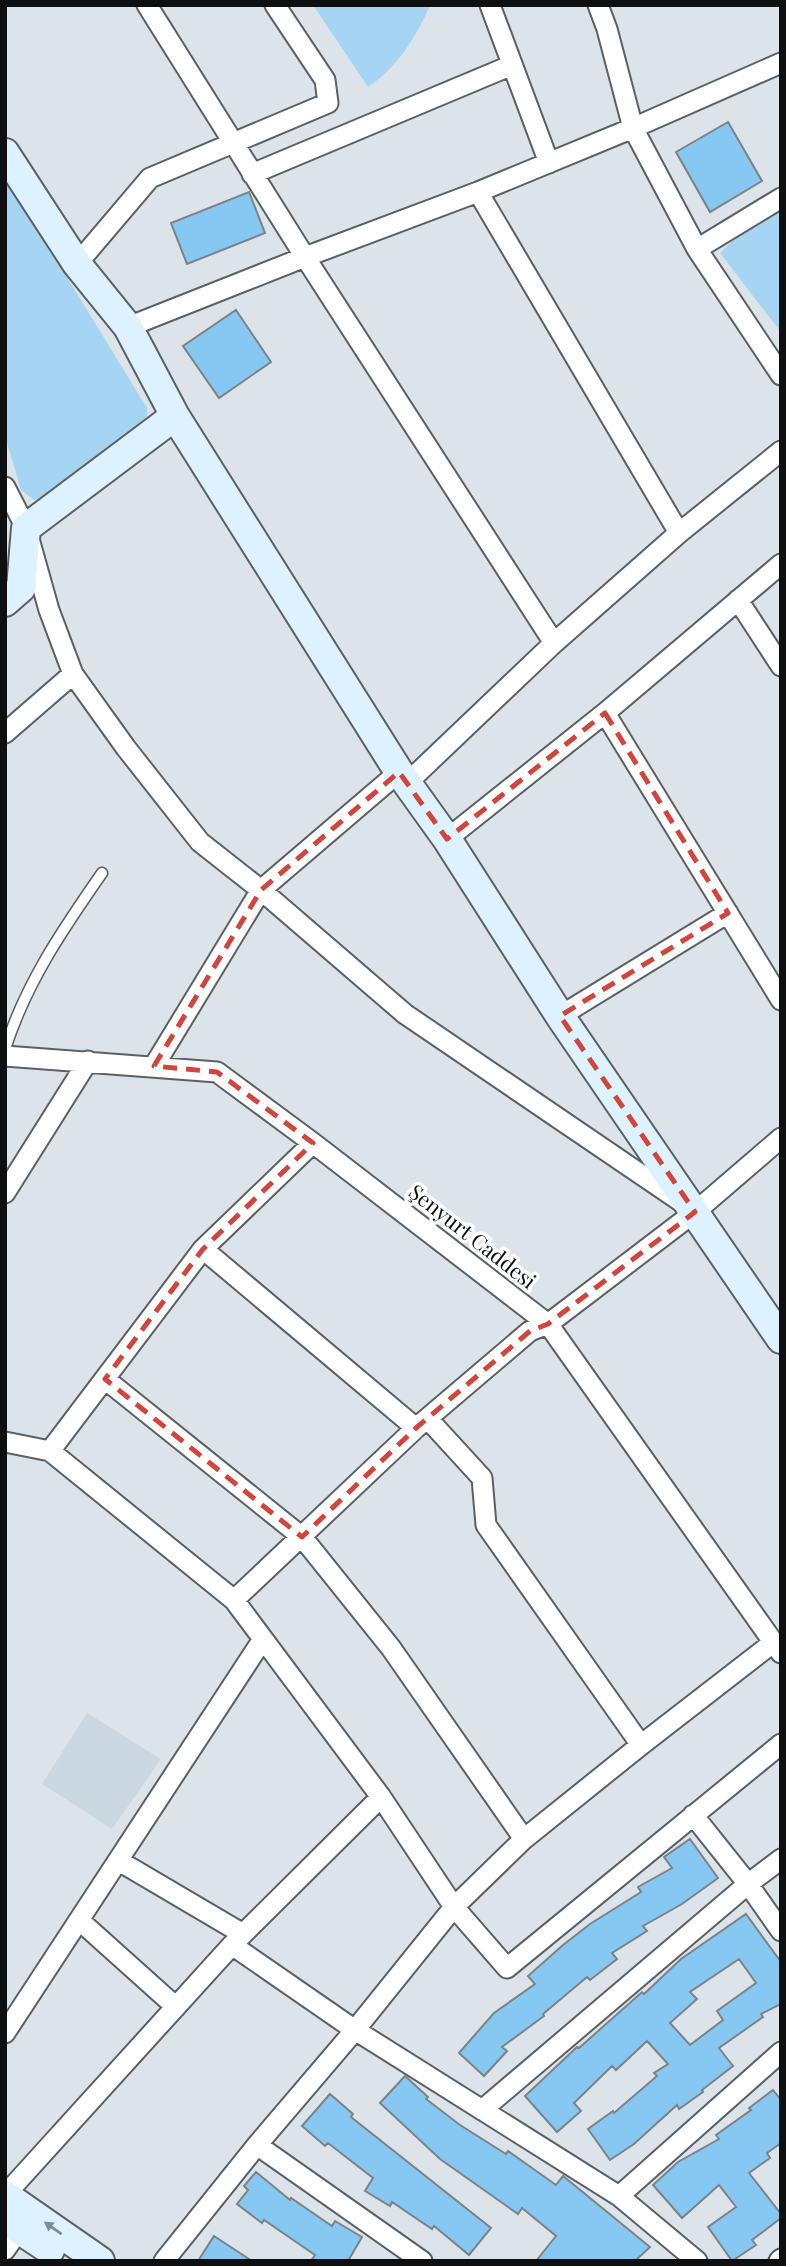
<svg xmlns="http://www.w3.org/2000/svg" width="786" height="2266" font-family="'Playfair Display',serif">
  <rect width="100%" height="100%" fill="#dde4e9"/>
  <path fill="#cbd8e2" d="M87 1713 161 1759 112 1829 42 1784Z"/>
  <path fill="#a6d5f4" d="M313 5H430C417 36 396 69 368 87Z
    M5 176 147 408V424L44 498 34 500 21 490 5 436Z
    M781 210V330L780 331 720 253 740 234Z"/>
  <path fill="#86c8f2" stroke="#7c8287" stroke-width="2" fill-rule="evenodd" d="M728 122 762 181 710 212 676 152Z
    M249 192 265 233 187 264 171 223Z
    M236 310 271 362 219 398 183 346Z
    M690 1839 718 1878 682 1904 643 1926 647 1931 612 1953 617 1959 590 1980 587 1977 543 2014 544 2016 502 2047 507 2051 484 2076 459 2053 494 2013 535 1984 528 1976 563 1945 590 1924 641 1892 638 1887 672 1868 664 1857Z
    M746 1914 781 1962V2004L761 2014 763 2017 719 2048 733 2066 702 2090 703 2092 679 2109 677 2105 634 2144 610 2160 588 2129 613 2111 614 2113 657 2076 654 2073 668 2064 647 2041 616 2070 612 2066 574 2103 581 2111 557 2132 525 2096 577 2047 579 2048 642 1992 644 1994 681 1959ZM739 1959 756 1983 717 2011 723 2020 690 2045 670 2023 697 1999 690 1992Z
    M405 2076 428 2097 426 2099 460 2125 506 2154 508 2151 556 2185 563 2176 650 2247 635 2261H536L556 2236 522 2208 518 2214 440 2159 380 2103Z
    M773 2090 781 2100V2143L767 2153 770 2158 749 2173 781 2214V2218L752 2240 756 2245 732 2261 708 2227 736 2207 719 2185 682 2218 653 2185 678 2162 719 2139 716 2135 751 2110 749 2108Z
    M330 2094 353 2114 351 2117 491 2228 469 2255 434 2226 432 2229 392 2202 390 2206 365 2191 373 2178 328 2143 325 2146 302 2126Z
    M256 2172 290 2200 291 2198 332 2226 335 2221 362 2237 348 2261H311L315 2255 264 2220 262 2223 237 2204 248 2190 244 2186Z
    M214 2236 252 2261H198Z"/>
  <g fill="none" stroke-linecap="round" stroke-linejoin="round">
    <g stroke="#5a6064" stroke-width="13">
      <path id="lane" d="M5 1049C26 983 63 929 102 873"/>
    </g>
    <g stroke="#5a6064" stroke-width="23">
      <path id="street" d="M147 5 305 257 554 643
        M490 5 549 163
        M598 5 607 29 633 128 697 249 781 375
        M252 174 512 65
        M478 192 679 533
        M697 249 781 198
        M77 264 150 178 328 103 325 80 275 5
        M128 327 305 257 478 192 633 128 781 63
        M5 487 26 528 49 610 73 674 126 748 200 842 261 890 405 1014 683 1203
        M738 600 781 666
        M605 713 781 1000
        M5 733 73 674
        M407 783 554 643 679 533 781 451
        M447 839 605 713 781 564
        M560 1016 728 913
        M5 1056 217 1072 313 1143 548 1324 781 1653
        M154 1066 261 890 399 772
        M5 1193 88 1061
        M203 1249 416 1428
        M105 1379 302 1537 391 1648 524 1839
        M428 1419 482 1478 486 1525 641 1745
        M5 1442 50 1451 234 1600 381 1797 454 1907 507 1968 781 1744
        M50 1451 203 1249 313 1143
        M234 1600 416 1428 530 1331 548 1324 695 1212 781 1138
        M693 1815 748 1884 781 1931
        M119 1861 243 1934
        M79 1920 176 2007
        M232 1945 355 2030 619 2196 697 2261
        M5 2033 263 1639
        M482 2110 748 1884 781 1859
        M257 2145 422 2261
        M5 2195 232 1945 381 1797
        M619 2196 781 2052
        M5 2250 20 2229
        M164 2261 257 2145 355 2030 454 1907 524 1839 641 1745 774 1642
        M779 2261 781 2259"/>
    </g>
    <g stroke="#5a6064" stroke-width="32">
      <path id="secondary" d="M5 153 77 264 128 327 175 416 399 772 447 839 560 1016 781 1339
        M5 602 21 588 26 528 175 416
        M5 2195 100 2261
        M5 2220 50 2250"/>
    </g>
    <use href="#lane" stroke="#fff" stroke-width="10"/>
    <use href="#street" stroke="#fff" stroke-width="19"/>
    <use href="#secondary" stroke="#ddf2fe" stroke-width="28"/>
  </g>
  <defs><path id="oneway-solid" d="M-6-.8H1V-3.2L6.5 0L1 3.2V.8H-6Z" transform="scale(1.75)"/></defs>
  <use fill="#7f8c93" href="#oneway-solid" transform="translate(53 2228) rotate(-145)"/>
  <path fill="none" stroke="#d2443c" stroke-width="5" stroke-dasharray="14 9" stroke-linejoin="round" d="M605 713 728 913 560 1016 695 1212 548 1324 530 1331 416 1428 302 1537 105 1379 203 1249 313 1143 217 1072 154 1066 261 890 399 772 447 839Z"/>
  <g text-anchor="middle" stroke-width="7" stroke-linejoin="round" paint-order="stroke">
    <g font-size="21" fill="#0d0f10" stroke="#fff">
      <text transform="translate(472 1237) rotate(38)" y="7">Şenyurt Caddesi</text>
    </g>
  </g>
  <rect width="786" height="2266" fill="none" stroke="#0d0f10" stroke-width="14"/>
</svg>
